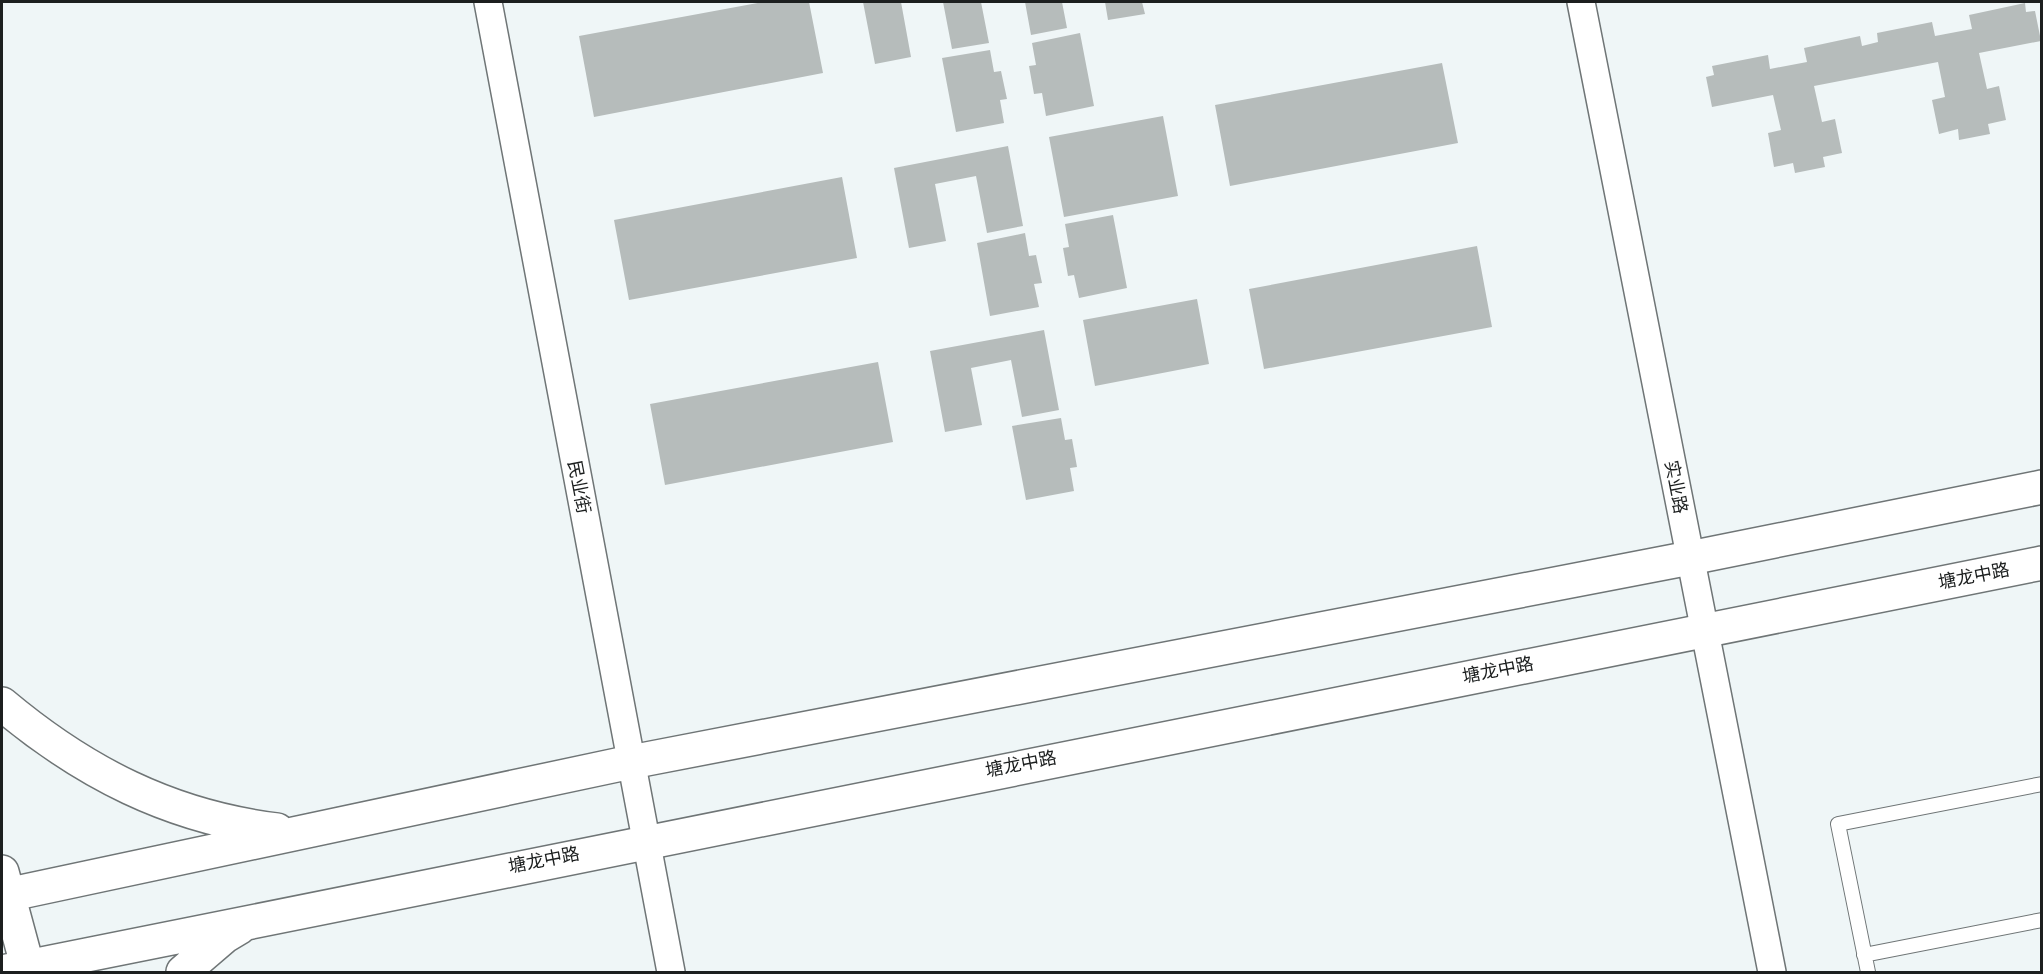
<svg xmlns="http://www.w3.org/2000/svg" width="2043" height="974" font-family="'Noto Sans','Noto Sans SC',sans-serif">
  <rect width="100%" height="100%" fill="#eff6f7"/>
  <path fill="#b6bcbb" d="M763 2H809L823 73 594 117 579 36Z
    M863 2H901L911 57 875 64Z
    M943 2H981L989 43 952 49Z
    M1025 2H1062L1067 28 1031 35Z
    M1105 2H1142L1145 14 1108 20Z
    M2025 3 2026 12 2035 11 2041 41 1979 53 1987 89 1999 86 2006 120 1988 124 1990 134 1959 140 1958 129 1939 134 1932 100 1945 97 1938 62 1814 86 1822 122 1835 119 1842 153 1823 157 1825 167 1795 173 1793 163 1774 167 1768 133 1781 130 1773 95 1712 107 1706 77 1714 75 1712 66 1768 55 1770 69 1807 62 1804 48 1860 36 1862 46 1878 42 1877 33 1932 22 1935 36 1972 29 1969 15Z
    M1080 33 1094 106 1046 116 1042 93 1034 94 1029 66 1036 65 1032 43Z
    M990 50 994 72 1001 71 1007 99 1000 100 1004 123 956 132 942 58Z
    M1442 63 1458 143 1230 186 1215 105Z
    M1163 116 1178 196 1064 217 1049 137Z
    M1008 146 1023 226 987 233 976 176 935 184 946 241 909 248 894 168Z
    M842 177 857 258 629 300 614 220Z
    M1113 215 1127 288 1079 298 1074 275 1068 276 1063 248 1069 247 1065 224Z
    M1025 233 1029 256 1036 255 1042 283 1034 284 1039 307 990 316 977 243Z
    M1477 246 1492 327 1264 369 1249 289Z
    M1197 299 1209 364 1095 386 1083 320Z
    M1044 330 1059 410 1022 417 1011 360 971 368 982 425 945 432 930 351Z
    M878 362 893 442 665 485 650 404Z
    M1061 418 1065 440 1072 439 1077 467 1070 468 1074 491 1026 500 1012 426Z"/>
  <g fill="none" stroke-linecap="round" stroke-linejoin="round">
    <g stroke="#6f7576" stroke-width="16">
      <path id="lane" d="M1864 955 2042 920
        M1868 972 1838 824 2042 784"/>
    </g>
    <g stroke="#6f7576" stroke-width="30">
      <path id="street" d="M488 2 671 972
        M1581 2 1772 972"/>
    </g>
    <g stroke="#6f7576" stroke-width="36">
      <path id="secondary" d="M2 872 29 972"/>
    </g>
    <g stroke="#6f7576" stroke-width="36">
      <path id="primary" d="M2 704C83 772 170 817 277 830
        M2 896 631 762 1690 558 2042 487
        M2 972C680 830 1361 697 2042 563
        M183 972 225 936 240 927"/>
    </g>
    <use href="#lane" stroke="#fff" stroke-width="14"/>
    <use href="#street" stroke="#fff" stroke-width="27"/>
    <use href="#secondary" stroke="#fff" stroke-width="33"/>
    <use href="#primary" stroke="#fff" stroke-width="33"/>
  </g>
  <g text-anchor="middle" stroke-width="5" stroke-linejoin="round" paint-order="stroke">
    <g font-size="18" fill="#1c1f1f" stroke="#fff">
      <text transform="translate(579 487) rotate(79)" y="6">民业街</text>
      <text transform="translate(1676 487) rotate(79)" y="6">实业路</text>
      <text transform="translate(1974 576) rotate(-11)" y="6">塘龙中路</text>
      <text transform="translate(1498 670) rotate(-11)" y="6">塘龙中路</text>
      <text transform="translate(1021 764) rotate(-11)" y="6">塘龙中路</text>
      <text transform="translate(544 860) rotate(-11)" y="6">塘龙中路</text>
    </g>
  </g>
  <rect width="2043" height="974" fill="none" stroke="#1c1f1f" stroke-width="6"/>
</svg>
